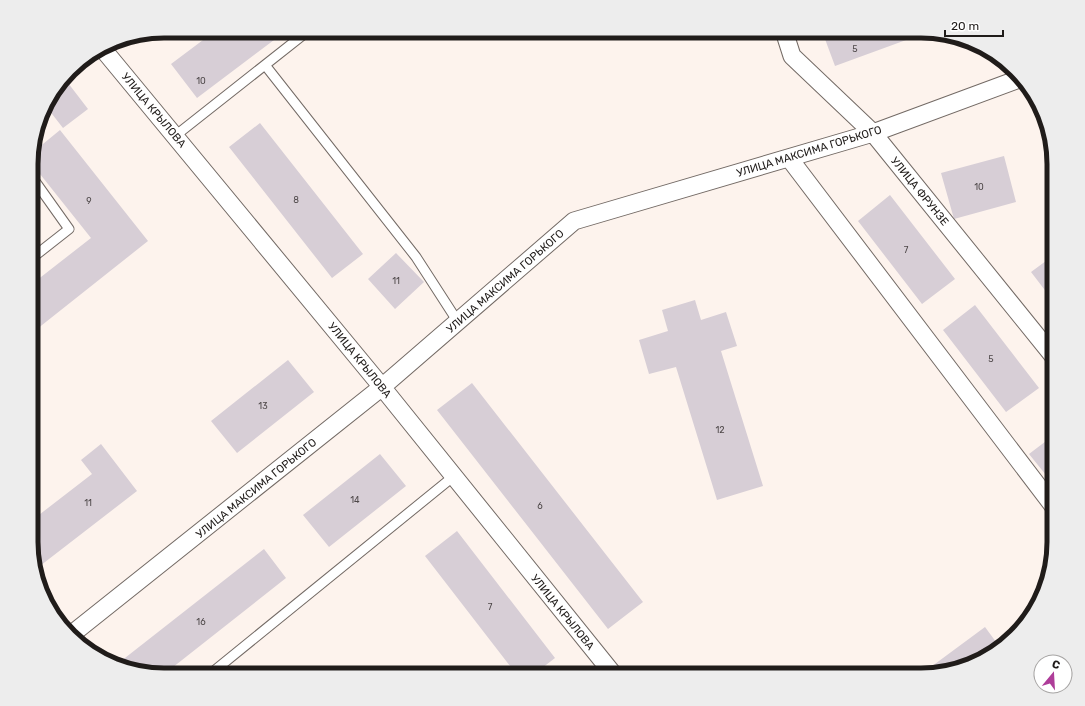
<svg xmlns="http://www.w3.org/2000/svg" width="1085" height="706" font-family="Rubik,sans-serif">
  <rect width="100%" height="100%" fill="#fdf3ed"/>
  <path fill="#d7ced6" d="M215 31H286L197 98 171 64Z
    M549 31H571L551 38Z
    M822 31H921L928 32 835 66Z
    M65 79 88 109 63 128 45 105Z
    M260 123 363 254 332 278 229 147Z
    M60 130 148 241 32 333V284L91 238 32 164V153Z
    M1004 156 1016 202 954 219 941 173Z
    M890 195 955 279 922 304 858 221Z
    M396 253 424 282 395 309 368 279Z
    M1054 255V302L1031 272Z
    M695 300 701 320 726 312 737 346 721 351 763 486 717 500 676 367 649 374 639 340 668 331 662 310Z
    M975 305 1039 388 1006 412 943 330Z
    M288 360 314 392 237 453 211 421Z
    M472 383 643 602 608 629 437 410Z
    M1054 435V485L1029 454Z
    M101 444 137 491 36 569 32 559V515L35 518 92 474 81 460Z
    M380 454 406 486 329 547 303 515Z
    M457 531 555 658 533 675H517L425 556Z
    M264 549 286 578 163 675 121 668 116 665Z
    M985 627 999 646 987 657 929 675H920Z"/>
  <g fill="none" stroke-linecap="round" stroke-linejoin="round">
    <g stroke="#736a65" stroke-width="11">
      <path id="service" d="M265 65 416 257 458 322
        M175 136 308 31
        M32 177 69 229 32 258
        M209 675 454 476"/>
    </g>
    <g stroke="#736a65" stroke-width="19">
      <path id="minor" d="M784 31 792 56 873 133 1054 357
        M102 48 382 387 614 675
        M789 158 1054 507
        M72 634 382 387 574 221 873 133 1019 79"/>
    </g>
    <use href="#service" stroke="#fff" stroke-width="9"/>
    <use href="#minor" stroke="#fff" stroke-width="17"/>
  </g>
  <g text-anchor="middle" stroke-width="3" stroke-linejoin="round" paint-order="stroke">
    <g font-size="9" fill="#4e4849">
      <text x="855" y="52">5</text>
      <text x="201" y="84">10</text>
      <text x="979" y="190">10</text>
      <text x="296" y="203">8</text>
      <text x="89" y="204">9</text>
      <text x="906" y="253">7</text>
      <text x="396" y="284">11</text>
      <text x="991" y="362">5</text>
      <text x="263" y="409">13</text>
      <text x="720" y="433">12</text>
      <text x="355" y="503">14</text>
      <text x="88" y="506">11</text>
      <text x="540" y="509">6</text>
      <text x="490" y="610">7</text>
      <text x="201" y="625">16</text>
    </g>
    <g font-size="11" fill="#201c1a" stroke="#fff">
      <text transform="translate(154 110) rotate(50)" y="4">УЛИЦА КРЫЛОВА</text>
      <text transform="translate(809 151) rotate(-17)" y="4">УЛИЦА МАКСИМА ГОРЬКОГО</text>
      <text transform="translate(920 191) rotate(51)" y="4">УЛИЦА ФРУНЗЕ</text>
      <text transform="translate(505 281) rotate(-41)" y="4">УЛИЦА МАКСИМА ГОРЬКОГО</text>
      <text transform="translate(360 360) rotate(51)" y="4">УЛИЦА КРЫЛОВА</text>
      <text transform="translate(256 488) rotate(-39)" y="4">УЛИЦА МАКСИМА ГОРЬКОГО</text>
      <text transform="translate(563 612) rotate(51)" y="4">УЛИЦА КРЫЛОВА</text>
    </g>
  </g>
  <path d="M0 0H1085V706H0ZM164 38H921A126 126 0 0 1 1047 164V542A126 126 0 0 1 921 668H164A126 126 0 0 1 38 542V164A126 126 0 0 1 164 38Z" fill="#ededed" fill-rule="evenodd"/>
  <path fill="none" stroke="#201c1a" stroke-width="5" d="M164 38H921A126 126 0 0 1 1047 164V542A126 126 0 0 1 921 668H164A126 126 0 0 1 38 542V164A126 126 0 0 1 164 38Z"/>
  <g transform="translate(1053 674) rotate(18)"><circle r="19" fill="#ffffff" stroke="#a6a4a3"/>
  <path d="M0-3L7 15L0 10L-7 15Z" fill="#ae3d99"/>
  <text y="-6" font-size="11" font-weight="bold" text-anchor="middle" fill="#201c1a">С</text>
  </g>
  <path d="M945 30v6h58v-6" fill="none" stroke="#201c1a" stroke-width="2"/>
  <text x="951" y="30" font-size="12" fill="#201c1a" stroke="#ffffff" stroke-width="3" paint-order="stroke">20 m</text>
</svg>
